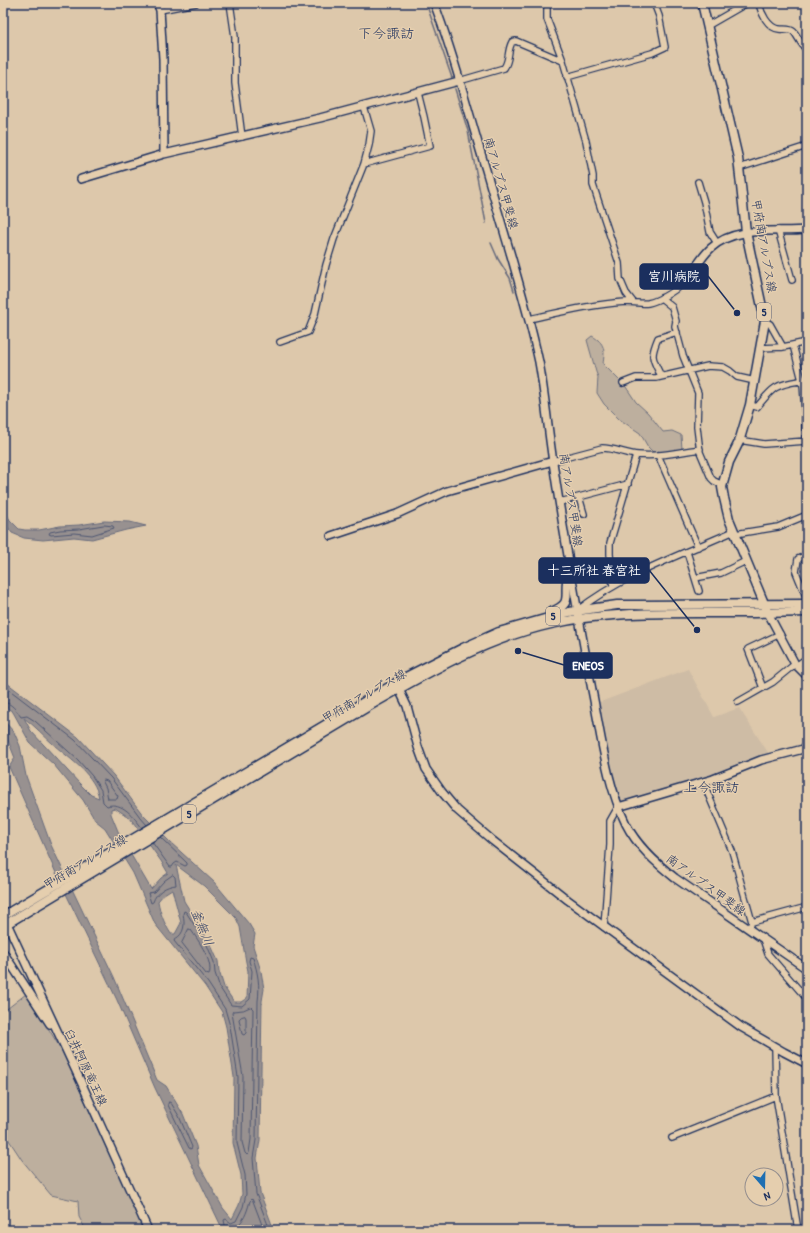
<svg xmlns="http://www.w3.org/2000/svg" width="810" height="1233" font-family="'Patrick Hand','Klee One',sans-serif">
  <rect width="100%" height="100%" fill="#ddc8ab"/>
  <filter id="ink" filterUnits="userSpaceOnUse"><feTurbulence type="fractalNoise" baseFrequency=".025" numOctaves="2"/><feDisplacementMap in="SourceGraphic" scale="8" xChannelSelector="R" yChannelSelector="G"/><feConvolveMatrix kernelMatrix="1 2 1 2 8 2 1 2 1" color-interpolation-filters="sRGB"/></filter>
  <g filter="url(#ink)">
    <path fill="#cebca5" d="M688 669 714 717 739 708 771 757 618 807 595 704Z"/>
    <path fill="#bdaf9e" stroke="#6c6f7e" d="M592 336C605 343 605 350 603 364L626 387 636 402 648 413 663 432 672 431 681 435 682 449 663 453 653 452 648 447 640 433 619 419 604 404 597 393 598 377 596 372 587 340Z
      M26 994 39 1013 62 1051 144 1230H86L79 1217 78 1201 51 1195 22 1160 3 1131V1012Z"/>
    <path fill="#989190" stroke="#666a7c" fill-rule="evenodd" d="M3 508 10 520 19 529 25 530H39L60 526 79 525 104 521 130 522 146 526 126 530 92 539 74 537 43 540 24 538 12 533 4 522Z
      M3 680 78 737 114 776 143 815 171 843 214 882 249 924 255 934 253 946 261 971 264 989 262 1001 260 1140 257 1158 260 1193 274 1230H223L155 1088 117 1000 56 873 9 767 15 758 7 738V730L3 726V720L14 732 20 746 26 776 51 845 114 977 157 1080 166 1086 183 1114 196 1146 199 1165 223 1208 232 1219 239 1205 242 1194 241 1175 233 1143 234 1077 226 1027 222 1012 205 986 155 924 133 873 105 828 95 820 83 800 54 765 30 743 13 712 3 705ZM24 718C35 726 44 736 54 745 71 760 95 775 99 798L91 795 79 783 31 731ZM115 808 130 818 161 861 168 873 161 878 151 889 120 836 111 814V809ZM176 865 204 886 236 918 240 927 246 962 248 971 247 998 241 1002H234L224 987 219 971 218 961 210 943 184 901ZM172 889 181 923 175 934H171C164 923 160 913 158 901L164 894Z"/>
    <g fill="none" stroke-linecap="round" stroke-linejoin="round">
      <path stroke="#4d5672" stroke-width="1" d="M104 525 113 526 114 528 92 535 74 533 51 535 49 534 50 532 60 530 79 529Z
        M3 685 75 740 111 778 140 817 147 825
        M3 702C12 703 16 710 21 717L27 716 35 721 78 760 92 776 101 790 103 802 107 806C122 801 134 817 142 828
        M104 780 107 781 118 796 117 799H108L106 788 103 782Z
        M152 842 170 867H172L174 864 177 862 185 866 187 865V863L160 837
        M173 875 175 877 176 885C166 886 156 892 153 902L151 903 148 893 154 892 164 881Z
        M189 929 191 930C198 940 214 962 209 975L206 974 182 943Z
        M251 1007 253 1009 251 1139 249 1153 247 1155 245 1153 242 1142 243 1076 232 1013 233 1011 243 1010Z
        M245 1016 246 1018V1033L244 1035 242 1034 239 1019 241 1017Z
        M169 1102 171 1103 179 1116 192 1147 191 1149 189 1148 168 1105Z
        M226 1230 224 1220 226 1219 231 1223 236 1221 243 1207 246 1194 245 1175 237 1143 238 1077 230 1026 225 1009 208 983 174 941 175 939C185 934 185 923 183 914L184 911 186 912 207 945 214 962 215 973 220 988 231 1005 242 1006 250 999 252 971 249 961 250 957 253 958C258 973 260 985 258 1001L256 1140 253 1158 256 1194 270 1230
        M231 1230C234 1227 236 1227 239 1224 245 1219 248 1208 250 1201L252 1199 253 1201 264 1230"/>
      <path stroke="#666a7c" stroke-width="1.5" d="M426 3 452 78
        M455 89 468 131 486 223
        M491 243 498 259 510 278 514 291"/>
      <g stroke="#1b2f5e" stroke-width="8">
        <path id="street" d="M230 3 235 37V83L242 137
          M547 3V19L563 61 586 141 593 176V185L619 263 620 279 626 293 633 302
          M759 3C761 13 768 28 779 29 784 30 790 28 794 32 799 38 801 45 807 50
          M160 10 196 3
          M707 26 747 3
          M567 77 652 53 665 47 659 16 654 3
          M459 81 504 68C510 60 507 51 512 42L516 41 563 61
          M364 164 430 146 424 117 418 93
          M739 168 807 146
          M698 182 704 202 710 232 717 243
          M778 230 792 280
          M661 298 672 307 676 321 675 326 683 356 698 393 697 427 700 452 711 478 714 481 723 485
          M529 319C561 312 593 304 626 302 633 302 641 304 648 303 662 300 674 291 685 282
          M765 321 770 324 783 347
          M280 342 308 332 315 314 326 265 334 239 364 164 369 145 371 131 364 107
          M793 345 803 384 805 414V441
          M760 348 783 347 807 342
          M661 376C652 358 650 357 658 338L677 332
          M623 383 636 378H656L708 366 723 367 730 371 737 377 755 381
          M750 405 757 407C773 388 774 385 799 381L803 384 807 383
          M739 440 764 444 807 441
          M658 455 698 547
          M553 461 602 448C614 448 626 454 638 455 659 457 679 452 700 449
          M579 497 584 514
          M560 502 628 484
          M735 534 778 527 807 515
          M687 552 699 591
          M807 555 798 559 796 572 807 599
          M695 578 721 573 746 561
          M613 586 610 554V543L636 455
          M578 610C624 574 681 555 734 531
          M796 666 807 658
          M763 688 748 649 780 634
          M738 702 773 682 795 664
          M703 782 732 851 752 922 749 929
          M752 922 807 907
          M604 927 610 845V821L618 807
          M763 939 768 954 807 999
          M775 1047 776 1096 798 1230
          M672 1138 776 1096"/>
      </g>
      <g stroke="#1b2f5e" stroke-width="10">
        <path id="secondary" d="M157 3 160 10 163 59 164 154
          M434 3C455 57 469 115 486 170 504 234 525 297 539 362 545 395 548 429 553 462 564 538 578 614 592 690 601 734 606 783 626 824 637 846 656 863 675 878L807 969
          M81 179 164 154 320 118 459 81
          M685 282C694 271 701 257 711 248 736 225 777 233 807 230
          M331 536 397 514 447 491 553 461
          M768 613 795 664 807 676
          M397 685 407 706 418 747 426 769 442 792 457 810 493 841 568 900 741 1027 784 1052 807 1064
          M618 807 713 779 761 760 807 748
          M5 919 82 1084 148 1230
          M3 952 50 1024"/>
      </g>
      <g stroke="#1b2f5e" stroke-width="11">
        <path id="primary" d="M702 3 738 158 746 232 765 321 750 405 739 442 729 462 722 487 724 498 729 519 766 608
          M551 612C572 604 565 598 567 581 567 576 569 572 570 568
          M3 916 406 677 463 648 499 632 569 612 617 605H635L807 604
          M3 926 364 709C423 675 484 639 551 624 600 613 648 613 698 613 734 613 771 613 807 612"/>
      </g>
      <use href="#street" stroke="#e5ceae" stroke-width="5.5"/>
      <use href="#secondary" stroke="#e5ceae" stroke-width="7"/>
      <use href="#primary" stroke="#e5ceae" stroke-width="8"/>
    </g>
  </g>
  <g text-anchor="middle" stroke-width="3" stroke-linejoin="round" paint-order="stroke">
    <g fill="#e5ceae" stroke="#585f76" stroke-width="1">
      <rect x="757" y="303" width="14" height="18" rx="3"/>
      <rect x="546" y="607" width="14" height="18" rx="3"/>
      <rect x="182" y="805" width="14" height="18" rx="3"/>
    </g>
    <g font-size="11" font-weight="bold" fill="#1b2f5e">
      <text x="764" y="316">5</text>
      <text x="553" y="620">5</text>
      <text x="189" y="818">5</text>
    </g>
    <g font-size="12" fill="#1b2f5e" stroke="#e5ceae">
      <text transform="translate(501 183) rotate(74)" y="4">南アルプス甲斐線</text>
      <text transform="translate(764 246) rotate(80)" y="4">甲府南アルプス線</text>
      <text transform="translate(571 500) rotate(81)" y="4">南アルプス甲斐線</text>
      <text transform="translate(364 696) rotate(-30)" y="4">甲府南アルプス線</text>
      <text transform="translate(85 862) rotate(-31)" y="4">甲府南アルプス線</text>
      <text transform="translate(706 885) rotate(36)" y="4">南アルプス甲斐線</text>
      <text transform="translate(86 1067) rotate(65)" y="4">臼井阿原竜王線</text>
    </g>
    <g font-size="13" font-style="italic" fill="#2e3e66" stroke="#e5ceae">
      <text transform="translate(203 927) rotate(68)" y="5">釜無川</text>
    </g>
    <g font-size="14" fill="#1b2f5e" stroke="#e5ceae">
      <text x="386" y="38">下今諏訪</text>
      <text x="711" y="792">上今諏訪</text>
    </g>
  </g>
  <path fill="none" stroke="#1b2f5e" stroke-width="1.5" d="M737 313L708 276M697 630L649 570M518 651L564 665"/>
  <g fill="#1b2f5e" stroke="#e5ceae" stroke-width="1.5">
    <circle cx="737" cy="313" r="4"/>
    <circle cx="697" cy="630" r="4"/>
    <circle cx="518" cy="651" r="4"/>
  </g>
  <g fill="#1b2f5e" stroke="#1b2f5e" stroke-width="1.5">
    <rect x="640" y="264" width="68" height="25" rx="4"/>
    <rect x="539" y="558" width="110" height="25" rx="4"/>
    <rect x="564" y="653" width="48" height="25" rx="4"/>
  </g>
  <g font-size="13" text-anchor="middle" font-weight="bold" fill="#fff">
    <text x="674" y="281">宮川病院</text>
    <text x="594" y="575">十三所社 春宮社</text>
    <text x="588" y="670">ENEOS</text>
  </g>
  <rect width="810" height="1233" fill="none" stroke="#e5ceae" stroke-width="16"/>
  <rect x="8" y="8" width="794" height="1217" fill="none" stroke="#1b2f5e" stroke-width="1.5" filter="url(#ink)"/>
  <g transform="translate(764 1187) rotate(160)"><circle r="19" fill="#e5ceae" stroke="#948e8e"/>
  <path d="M0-3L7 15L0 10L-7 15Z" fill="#1f6fb2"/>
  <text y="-6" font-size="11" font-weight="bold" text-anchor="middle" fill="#1b2f5e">N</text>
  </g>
</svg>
